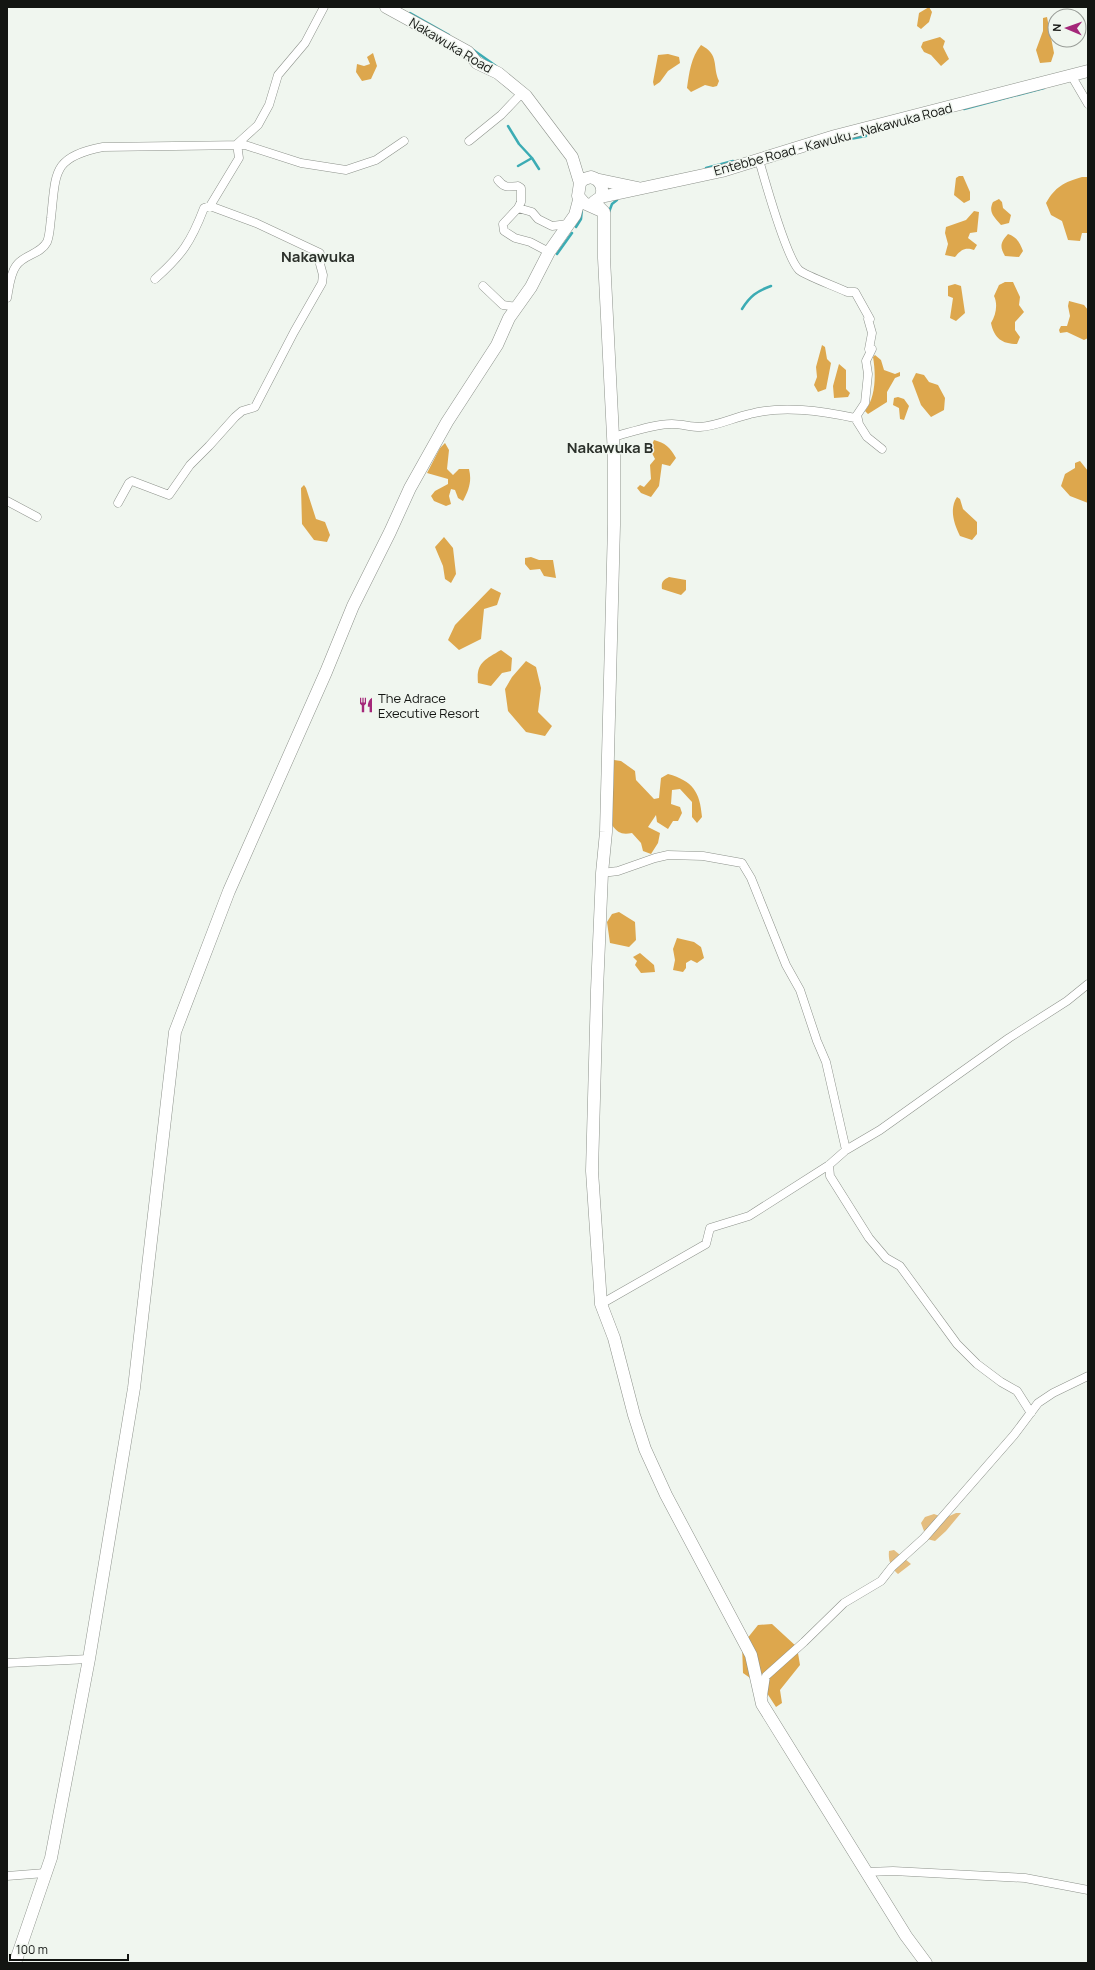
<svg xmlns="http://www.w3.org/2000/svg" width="1095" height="1970" font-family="Manrope,sans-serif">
  <rect width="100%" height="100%" fill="#f0f6ef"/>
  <path fill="#e4bd7f" d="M956 1513H961L946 1531 935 1541 927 1539 921 1523 925 1517 934 1514 945 1518Z
    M894 1550 911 1564 898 1574C891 1568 888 1561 889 1551Z"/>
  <path fill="#dda74d" d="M929 7 932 12 929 22 921 29 917 26 919 13Z
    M1047 17 1054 53 1051 62 1040 63 1036 50 1043 31V18Z
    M940 37 945 41 943 47 949 59 941 66 931 55 924 52 921 47 923 42Z
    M701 45C720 55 712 66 719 81L717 86 713 87 705 85 691 92 687 88C689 73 691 57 701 45Z
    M373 53 377 66 371 79 362 81 356 72 357 64 364 66 370 64 367 57Z
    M668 54 679 57 680 63 668 71 660 82 654 86 653 82 658 55Z
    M959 176H963L970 192V200L964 203 954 195 956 178Z
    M1082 177H1088V233H1082L1080 241 1068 240 1062 221 1051 215 1046 203C1055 187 1064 182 1082 177Z
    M999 199 1002 202 1003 208 1011 215 1009 223 1001 225C994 217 988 212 993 202Z
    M974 211 979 212 977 232 970 233 968 238 977 245 974 250C965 247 961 250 955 257L945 255 948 244 945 233 946 227 966 220Z
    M1008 234C1017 237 1020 243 1023 251L1019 257 1005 256C999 246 1001 242 1008 234Z
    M1005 282H1013L1020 297 1019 305 1024 312 1015 322V330L1020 337 1017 344C1002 344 994 338 991 323 996 315 998 304 994 296L999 285Z
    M955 284 961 286 965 313 956 321 950 318 953 298 948 296V286Z
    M1069 301 1084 305 1088 310V338L1084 340 1067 332 1060 333 1059 330 1061 326H1067L1070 316 1068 306Z
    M822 345 825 347 827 359 831 363 826 389 818 392 814 385 817 377 816 367Z
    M875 355 881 360 884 370 895 374 900 372V376L895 378 887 392V402L868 414 865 411C876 397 876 374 873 357Z
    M839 364 846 370V389L850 393 848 397 834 398 833 386Z
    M916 373 924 375 929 382 938 385 945 398 944 410 931 417 921 405 912 381Z
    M898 397 904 399 909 406 904 420 900 419 899 408 893 405 894 398Z
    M654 440C665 443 670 447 676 458L670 466 662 464 659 486 651 497 641 493 637 488 640 485 644 487 651 479 650 465 655 459 650 449Z
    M445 443 449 450 447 469 453 475 459 469H469C472 481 469 490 463 501L458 498 455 490 451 489 449 496 451 504 446 506 434 501 431 496 435 491 448 484V479L427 473 440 448Z
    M1080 461 1088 471V503L1070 496 1061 486 1065 474 1075 468V463Z
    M304 485 306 488 316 519 325 522 330 535 327 542 314 540 302 524 301 488Z
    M957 497 960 499 963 509 977 522V534L972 540 960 536C954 524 949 509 957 497Z
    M444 537 453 548 456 574 451 583 445 579 443 566 435 547Z
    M531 557 539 560H553L556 578 544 576 540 569 530 570 525 564V558Z
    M669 577 686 580V590L681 595 662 589C661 582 663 580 669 577Z
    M491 588 501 593 497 605 484 609 481 639 459 650 448 640 455 625Z
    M501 650 512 658 511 671 502 673 491 686 478 683C476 663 484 660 501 650Z
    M526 661 536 667 541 688 538 712 552 726 545 736 526 732 508 711 505 689 512 677Z
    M614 760 621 761 635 771 636 780 654 799 659 798 661 778 668 774C693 781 700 792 702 817L697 823 692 817V802L680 789 672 790 671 804 680 807 682 813 678 821H673L668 829 657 822 656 815 648 827 660 833 658 843 651 854 643 851 641 843 632 833C622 835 618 833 612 825Z
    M619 912 635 922 636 940 629 947 610 943 607 922 612 914Z
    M677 938 694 942 701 947 704 958 697 963 691 960 686 963V968L683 972 673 970 675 960 673 949Z
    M640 953 654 965 655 972 641 973 635 965 637 961 633 957Z
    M772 1624 797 1647 800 1665 780 1690 782 1703 776 1707 763 1687 743 1673 742 1645 758 1625Z"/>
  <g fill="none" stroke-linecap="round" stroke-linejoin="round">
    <path stroke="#3cacb4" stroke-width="2.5" d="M410 13 449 35
      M472 49 496 66
      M964 109 1044 88
      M945 114 952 112
      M508 126 519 144 532 158 539 169
      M850 139 866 136
      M518 166 532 158
      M706 168 733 161
      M609 212 612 204 617 200
      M576 227 581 219 582 209
      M557 254 572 233
      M742 309C750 296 757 291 771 286"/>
    <g stroke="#8d928b" stroke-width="9">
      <path id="street" d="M1071 75 1088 104
        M469 141 501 115 522 93
        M759 160C765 181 786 257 799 270 804 275 837 287 847 292H855L870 319H868L872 333 869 349H872L866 361 868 374 865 403 857 415 859 424
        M498 180C504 188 509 187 518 186L521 188V202L518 208
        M549 252 530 242 515 238 504 231 503 224 518 208 532 212 538 219 552 226 568 224
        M155 279C182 255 191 242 204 208L210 206 239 158 237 144 258 125 269 105 278 75 305 43 324 7
        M483 286 503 305 518 307
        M7 298C9 288 10 274 16 266 24 254 40 255 47 242 50 235 50 225 51 218 56 172 52 157 103 147L245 145 301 163 346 170 376 160 404 141
        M613 437C632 432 653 424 672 424 681 424 691 427 700 427 718 426 732 418 750 414 783 405 822 411 855 418L867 437 882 449
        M7 501 37 517
        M118 503 129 483 132 481 169 495 190 465 209 446 235 417 242 411 255 407 294 332 322 283 323 275 320 264V253L256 223 210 206
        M602 873 618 871 655 858 668 855 703 856 742 863 751 878 786 965 800 990 817 1041 826 1062 846 1150
        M829 1165 830 1176 869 1238 886 1258 900 1266 957 1344 977 1364 1001 1382 1017 1391 1031 1413
        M601 1304 706 1244 710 1228 749 1216 829 1165 846 1150 880 1130 1009 1038 1067 1001 1088 984
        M7 1663 89 1659
        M763 1696 766 1676 804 1642 844 1603 881 1581 892 1567 924 1538 1014 1435 1038 1403 1053 1393 1088 1376
        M867 1872 893 1871 1025 1878 1088 1890
        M7 1876 45 1873"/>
    </g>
    <g stroke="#8d928b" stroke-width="13">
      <path id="secondary" d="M386 7 468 52 477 63 498 73 526 96 572 157 580 183
        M591 177C601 180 604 188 601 197L594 202 604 212 584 203 578 196 580 183 584 179Z
        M595 179 638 188
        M601 197 722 171 835 136 1088 71
        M604 212V258L614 456V525L606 832 602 873 597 990 592 1171 601 1304 614 1338 634 1415 645 1449 666 1495 751 1655 762 1704 906 1936 926 1963
        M15 1963 51 1858 89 1659 134 1388 175 1032 229 891 326 672 353 606 390 532 410 488 447 422 497 345 509 318 531 287 549 252 575 215 579 200"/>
    </g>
    <use href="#street" stroke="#fff" stroke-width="8"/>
    <use href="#secondary" stroke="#fff" stroke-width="12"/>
  </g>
  <defs>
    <g id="restaurant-bare" transform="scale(1.2)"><path d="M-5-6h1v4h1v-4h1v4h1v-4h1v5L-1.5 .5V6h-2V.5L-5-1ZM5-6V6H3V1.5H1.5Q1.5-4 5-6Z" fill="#a42779" stroke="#f0f6ef" stroke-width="2.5" paint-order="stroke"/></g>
  </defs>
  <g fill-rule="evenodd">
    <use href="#restaurant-bare" x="366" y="705"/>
  </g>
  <g text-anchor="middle" stroke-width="3" stroke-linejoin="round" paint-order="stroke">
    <g font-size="13" fill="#131512" stroke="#f0f6ef">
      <text transform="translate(451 45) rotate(31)" y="5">Nakawuka Road</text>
      <text transform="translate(833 139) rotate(-15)" y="5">Entebbe Road - Kawuku - Nakawuka Road</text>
    </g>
    <g font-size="13" fill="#131512" stroke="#f0f6ef" text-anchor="start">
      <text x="378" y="703">The Adrace<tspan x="378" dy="15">Executive Resort</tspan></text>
    </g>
    <g font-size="15" font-weight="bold" fill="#2c312b" stroke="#f0f6ef">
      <text x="318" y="262">Nakawuka</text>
      <text x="610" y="453">Nakawuka B</text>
    </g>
  </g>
  <rect width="1095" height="1970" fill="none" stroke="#131512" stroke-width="16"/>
  <g transform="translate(1067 28) rotate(272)"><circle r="19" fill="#f0f6ef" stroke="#989c97"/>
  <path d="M0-3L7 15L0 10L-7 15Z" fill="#a42779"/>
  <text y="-6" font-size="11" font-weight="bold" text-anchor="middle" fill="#131512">N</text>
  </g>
  <path d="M10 1954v6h118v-6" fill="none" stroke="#131512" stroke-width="2"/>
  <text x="16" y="1954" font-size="12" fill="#131512" stroke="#f0f6ef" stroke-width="3" paint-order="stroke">100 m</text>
</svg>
